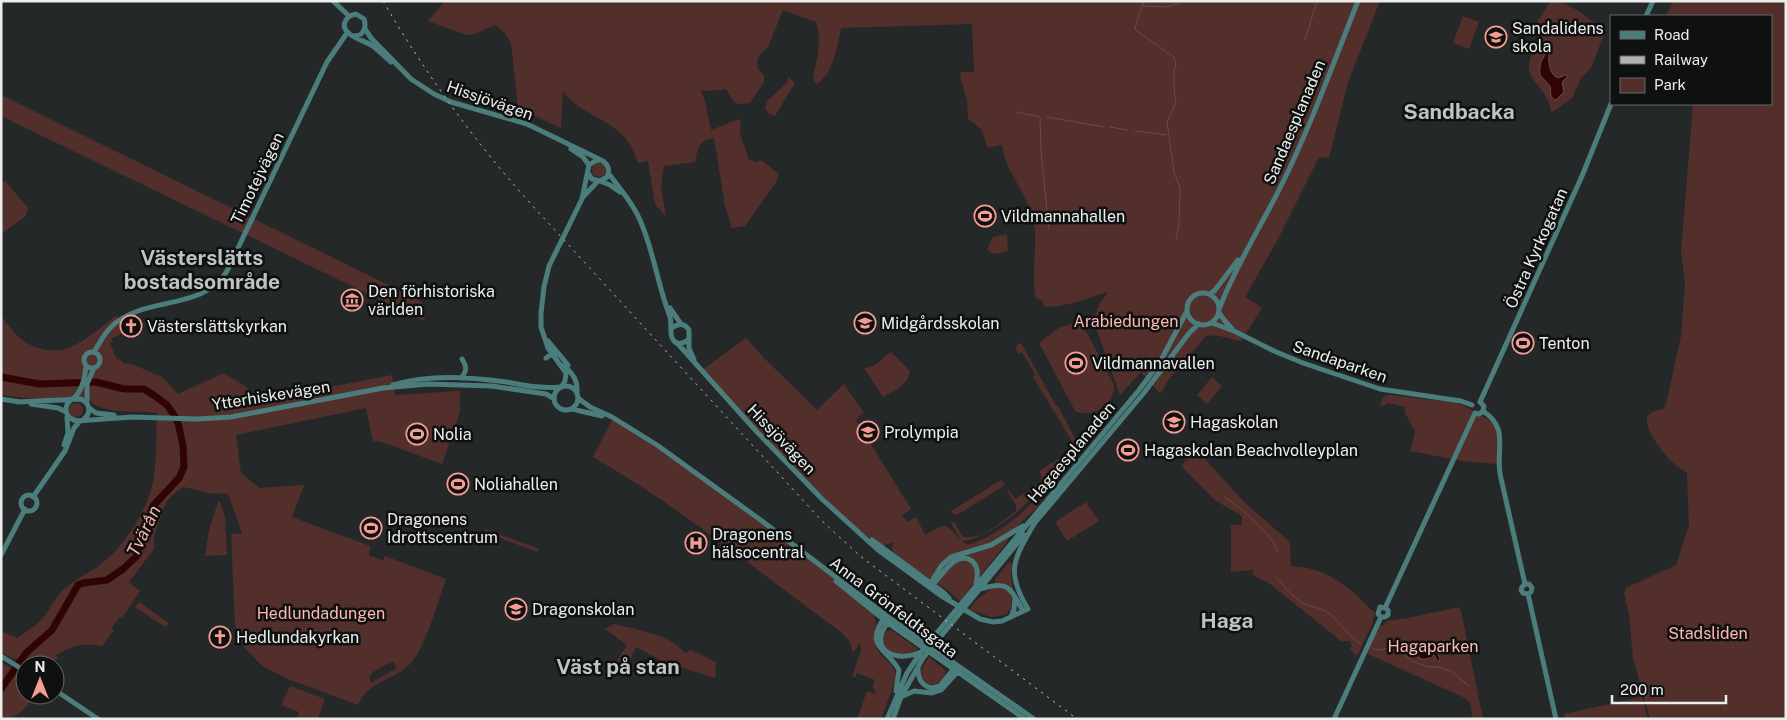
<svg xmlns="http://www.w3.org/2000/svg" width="1787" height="720" font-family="'Public Sans',sans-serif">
  <rect width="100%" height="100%" fill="#252828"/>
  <path fill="#532f2c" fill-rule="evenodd" d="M445 1H1380L1348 82 1329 158 1319 157 1277 241 1245 297 1262 308 1241 341C1228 339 1219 334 1206 336L1169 379 1160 394 1141 372 1120 395 1095 325C1095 317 1096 310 1100 303 1103 299 1106 296 1108 292 1087 298 1068 307 1045 307L1042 300 1036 299C1030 271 1039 246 1033 219 1027 192 1005 172 1002 145L988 148 981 129 968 119 967 100 960 77 961 72H974L972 24 841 28C837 46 834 73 817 84L814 82 813 77C817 62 822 37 816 22L783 10 768 47 759 55 757 61 758 69 764 75V82L750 103 737 104 732 99 726 89 710 91 701 90 705 101 711 130 739 119 741 121 740 134 749 160 756 162 761 160 779 174 776 182 745 226 732 228 725 206 714 138C697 141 698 149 695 162L664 166 661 186 666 217 655 204 648 161 638 163C624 116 588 124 563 91L561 128 518 108 511 43 504 32 495 25 475 34 466 35 428 21Z
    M1551 1C1569 1 1592 20 1605 32L1591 68 1581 78 1572 98 1551 113C1550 91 1529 82 1529 68 1529 51 1541 40 1537 22Z
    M1673 1H1786V719H1650L1633 658 1629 615 1624 593 1626 588 1676 565 1689 525 1687 473C1682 469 1676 466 1671 461 1664 455 1644 428 1647 418 1649 412 1657 410 1663 409L1666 404 1681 336 1685 283 1681 252 1693 104H1771V16H1666Z
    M1463 16 1479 22 1469 49 1453 43Z
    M788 77 795 83 775 116 769 114 765 108 768 100 787 83Z
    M1 95 417 299C426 305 426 311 424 321L1 116Z
    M592 170a7 7 0 1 1 14 0a7 7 0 1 1-14 0Z
    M5 181 28 208 26 216 1 234V183Z
    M1007 234 1008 251 994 254 987 250 993 237Z
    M1 315C15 337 32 353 60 350 78 348 102 326 116 316L126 327 123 333 111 339 113 342 110 343 117 360 120 359 123 363 134 365 162 377 178 394 224 373 248 388 245 395 246 403 392 375 395 395 460 391V412L442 464 379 441 373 442 366 408 236 435 241 473 259 488 304 485 292 517 370 546 369 555 383 561 385 556 446 579C438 601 425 650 409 665 392 681 368 681 358 705L288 679 262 666 245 648 238 635 235 624 231 534 245 533H242L228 494 208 493 184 487 177 491 167 501 161 515 154 537V549L129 582 140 591 122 618 120 617 111 628 114 630 102 646C79 643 75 645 56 655L58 658 49 665H35L30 659 25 664 15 658 13 659 1 652V631L17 638C25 632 34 627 41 620 50 611 54 598 63 590 77 578 94 571 107 559 126 543 149 506 153 482 157 460 156 435 157 413 139 410 97 416 88 397 75 396 62 398 49 399 33 399 17 397 1 395ZM393 661 397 668 371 683 369 677 373 672Z
    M1072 324 1080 326 1087 333 1114 385C1116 404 1091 419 1075 411L1039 343 1060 327Z
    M746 338 765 359 817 410 844 384 864 413 858 416 859 418 856 420 911 509 902 515 907 522 916 517 925 535 944 525C954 530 958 540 968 545 994 536 1017 520 1035 499L1040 505 1011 532 1007 542 960 601 946 589 897 557 892 549 893 542 881 547 847 522 701 371Z
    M1021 343 1055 404 1058 406 1076 440 1077 444C1050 477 1022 517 983 534 975 538 969 542 961 540L951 523 954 522 963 537C982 540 1002 521 1016 511V505L1007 491 1008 489 1015 499 1041 482V475L1039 471 1066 454 1065 452 1071 445 1072 442C1060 419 1046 399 1033 377L1035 374 1022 352 1019 354 1016 349 1017 345Z
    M891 352 910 371C909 384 894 391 883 397L864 368C877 367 882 358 891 352Z
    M1212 377 1222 386 1207 404 1197 395Z
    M1390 395 1457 403C1470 407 1483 420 1495 421L1499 428 1498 464 1462 461 1410 451 1415 432 1405 413V407L1388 403 1380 407 1382 399 1385 396Z
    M69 410a7 7 0 1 1 14 0a7 7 0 1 1-14 0Z
    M612 420 642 435 813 560 849 592 876 613 874 617C880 627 872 638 877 649 883 661 897 664 896 679L881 719H857L867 691 876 694 873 685 875 680 857 673 855 678 852 676 861 651 860 642 853 653 850 642 841 632C760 573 680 507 593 457Z
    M1196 449 1244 502 1290 542 1291 566C1316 567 1333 576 1352 591 1360 597 1365 605 1373 611L1375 613 1373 622 1357 656 1350 649 1352 646 1350 641H1341L1270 584 1253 575V570L1231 572V525H1242V516L1216 501 1181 466Z
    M1001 480 1005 485 957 515 950 512Z
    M218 502H220L225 517 227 555 205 556 209 530Z
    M1086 502 1099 521 1067 541 1055 522Z
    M485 529 539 549 538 552 484 532Z
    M1008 563H1012L1011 576 1013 588H1012L1006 584 995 583V579Z
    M994 587 1007 590 1012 596 1011 608 1006 615 990 617 969 609 980 597Z
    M139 602 169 623 165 627 135 607Z
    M1459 607 1461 611 1483 719H1472C1471 710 1473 703 1465 698L1366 653 1378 627 1384 625 1386 621 1408 618Z
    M614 624C636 629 671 635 685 653L691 650 716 662 715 678 662 661 636 647 623 676 610 671 627 645 605 629Z
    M891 630 894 632 918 649C904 663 872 648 887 631Z
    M929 657 946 671C944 681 937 687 926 683 917 674 923 666 929 657Z
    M1 662 25 677V695H34C27 708 17 719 1 719Z
    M290 686 325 699 318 718 319 719H297L299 712 281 705Z
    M1642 697 1648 719H1566L1564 714Z"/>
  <path fill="#300404" stroke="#684a4a" d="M1548 45 1550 46C1548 57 1547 73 1558 78L1566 75 1568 76 1562 82 1564 92 1556 100C1548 97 1552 91 1550 86L1540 75C1538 58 1547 58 1548 45Z
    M1429 647 1438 654 1440 659 1439 662 1437 660 1434 655C1428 659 1424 661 1418 657V654Z"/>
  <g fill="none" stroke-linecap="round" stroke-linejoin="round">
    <path stroke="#684a4a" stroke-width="1" d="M1144 1 1135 28 1138 32 1174 57 1176 65 1174 71V89L1176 103 1167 122 1174 172 1180 188 1179 225 1176 239
      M1143 6 1168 7 1183 1
      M1305 40 1317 1
      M1017 112 1040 117 1041 152 1049 230
      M1047 117 1104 127
      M1110 127 1127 130
      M1135 131 1167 135
      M1225 497C1239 507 1275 535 1277 552
      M1276 577C1284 586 1294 599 1305 604 1313 608 1322 607 1330 614 1341 623 1348 636 1361 644
      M1373 649 1379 650 1395 647 1412 661 1428 667H1438L1451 671 1469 686"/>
    <path stroke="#300404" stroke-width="7" d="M1 377 40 384 96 382 124 389H144L155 396 167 405 176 418 179 427 183 446 184 467 179 478 153 506 151 518 136 557 123 569 107 580 83 583 78 585 52 630 26 653 1 689"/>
    <path stroke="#4b7d7c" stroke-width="5" d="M333 1 349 16
      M1646 16 1653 1
      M365 29 371 38 411 79 434 94 451 102 527 124 603 161C609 166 610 170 607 177L600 181 592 179 588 173
      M354 36C363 36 367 28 364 19L356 14C351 15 348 16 346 20 337 34 364 40 373 46 379 51 385 57 391 62
      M571 149 583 157 589 165
      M609 174C621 190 635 206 642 225 654 254 658 285 669 314 674 325 666 338 678 344L757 432 822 499 878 550 940 595 980 619 993 622 1002 621 1028 609C1005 571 1014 559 1034 524
      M600 181 610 185 620 192
      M582 198 598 181
      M1187 309a16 16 0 1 1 32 0a16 16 0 1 1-32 0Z
      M1210 294 1215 290 1238 260
      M1220 307C1236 265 1260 228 1280 188 1310 128 1333 64 1358 1
      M670 308 681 324
      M1219 313 1225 321 1232 329
      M1212 323 1234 331 1274 351 1303 363 1380 389 1461 401 1472 405
      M672 328C678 323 685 323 689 330V339L685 342 678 344
      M689 339V348L694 360
      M548 341 568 365
      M94 352C99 344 104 334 111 327 143 295 203 312 227 271L327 62 347 33
      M84 360a8 8 0 1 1 16 0a8 8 0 1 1-16 0Z
      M546 358 552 354 555 355
      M564 365C572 374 578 379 577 392
      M461 378C467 371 467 367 462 359
      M393 385C429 374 469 377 506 382 524 385 541 389 560 387
      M554 398a12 12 0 1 1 24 0a12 12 0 1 1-24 0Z
      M562 386 565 381 566 373 548 348 541 327V313L544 287 549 266 582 199 589 165 595 161 599 160
      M74 398C83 390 85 377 86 366
      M578 398 590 407 612 417 657 445 762 521 891 619 1034 719
      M1 399 20 402
      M72 399C62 407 65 418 77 421L132 417 197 419 231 417 383 388 428 384 492 386 546 394 553 398
      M17 402 81 399C91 404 91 414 83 420
      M1480 402 1582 176 1611 104
      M87 403V384L94 368
      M31 404 58 408 66 412
      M89 408 96 413 114 415
      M572 409 602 416
      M1483 411C1509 428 1496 447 1500 474L1525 584H1529L1532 588 1531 592 1528 594 1523 593 1521 590 1522 587 1525 584
      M1475 413 1479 414 1483 411 1484 406 1480 402
      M64 445 68 433 67 417
      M21 503a8 8 0 1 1 16 0a8 8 0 1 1-16 0Z
      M33 497 65 451 74 428 80 421
      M1033 525 1143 394 1190 332 1199 324
      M872 540 943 592 949 598
      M1 555 25 509
      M836 581 888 623 1025 719
      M930 584 942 565 951 557 991 545 1023 526
      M931 586C942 578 954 549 972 561 979 567 978 576 976 584
      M980 589C1009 580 1010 588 1023 611
      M1528 594 1556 719
      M885 617C863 647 888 649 899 670L896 691
      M1011 617 1014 609 1015 598
      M1381 617 1378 614 1380 607 1385 608
      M889 621C866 649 895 664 921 652
      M1 656 25 671
      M918 667C918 677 920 685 931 688L940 686 955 667
      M55 690 98 719
      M901 697 914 691 932 693 941 690 959 670
      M887 719 907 673 921 652 1139 390 1160 362 1187 311
      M893 719 901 697 923 658 1024 535
      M1334 719 1381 617H1385L1388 615V610L1385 608 1475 413"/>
    <path stroke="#b0b2b2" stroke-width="1" stroke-dasharray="2.5 5" stroke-linecap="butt" d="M383 1C426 74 474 141 530 203L822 521 860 556 1077 719"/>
  </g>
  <defs>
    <g id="school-ring" transform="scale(1.125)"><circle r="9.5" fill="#0f1010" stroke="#f59c93" stroke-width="1.5"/><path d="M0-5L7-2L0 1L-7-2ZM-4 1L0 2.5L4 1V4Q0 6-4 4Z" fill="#f59c93"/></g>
    <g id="stadium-ring" transform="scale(1.125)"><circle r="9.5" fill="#0f1010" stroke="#f59c93" stroke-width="1.5"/><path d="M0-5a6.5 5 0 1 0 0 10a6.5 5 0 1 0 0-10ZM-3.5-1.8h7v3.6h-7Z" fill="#f59c93"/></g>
    <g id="museum-ring" transform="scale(1.125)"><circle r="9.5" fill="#0f1010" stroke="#f59c93" stroke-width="1.5"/><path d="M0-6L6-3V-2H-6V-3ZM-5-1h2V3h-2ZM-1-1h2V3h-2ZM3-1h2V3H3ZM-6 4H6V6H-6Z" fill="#f59c93"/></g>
    <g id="church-ring" transform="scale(1.125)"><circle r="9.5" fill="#0f1010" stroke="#f59c93" stroke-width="1.5"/><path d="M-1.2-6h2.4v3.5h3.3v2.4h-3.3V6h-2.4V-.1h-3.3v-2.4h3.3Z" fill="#f59c93"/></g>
    <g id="hospital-ring" transform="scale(1.125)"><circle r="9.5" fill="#0f1010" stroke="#f59c93" stroke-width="1.5"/><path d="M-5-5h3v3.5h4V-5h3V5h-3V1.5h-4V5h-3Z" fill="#f59c93"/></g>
  </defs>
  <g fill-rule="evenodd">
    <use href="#school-ring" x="1496" y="37"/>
    <use href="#stadium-ring" x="985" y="216"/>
    <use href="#museum-ring" x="352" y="300"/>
    <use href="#school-ring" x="865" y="323"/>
    <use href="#church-ring" x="131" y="326"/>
    <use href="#stadium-ring" x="1523" y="343"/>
    <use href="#stadium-ring" x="1076" y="363"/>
    <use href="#school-ring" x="1174" y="422"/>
    <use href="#school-ring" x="868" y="432"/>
    <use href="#stadium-ring" x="417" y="434"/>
    <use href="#stadium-ring" x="1128" y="450"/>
    <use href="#stadium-ring" x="458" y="484"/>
    <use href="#stadium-ring" x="371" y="528"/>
    <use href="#hospital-ring" x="696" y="543"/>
    <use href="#school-ring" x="516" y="609"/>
    <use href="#church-ring" x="220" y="637"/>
  </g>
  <g text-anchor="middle" stroke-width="5" stroke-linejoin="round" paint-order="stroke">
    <g font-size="16" fill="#eceeee" stroke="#0f1010" text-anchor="start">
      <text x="1512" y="34">Sandalidens<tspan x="1512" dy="18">skola</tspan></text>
      <text x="1001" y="222">Vildmannahallen</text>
      <text x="368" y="297">Den förhistoriska<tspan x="368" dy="18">världen</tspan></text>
      <text x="881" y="329">Midgårdsskolan</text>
      <text x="147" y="332">Västerslättskyrkan</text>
      <text x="1539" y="349">Tenton</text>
      <text x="1092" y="369">Vildmannavallen</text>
      <text x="1190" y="428">Hagaskolan</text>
      <text x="884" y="438">Prolympia</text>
      <text x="433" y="440">Nolia</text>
      <text x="1144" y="456">Hagaskolan Beachvolleyplan</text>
      <text x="474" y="490">Noliahallen</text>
      <text x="387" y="525">Dragonens<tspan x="387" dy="18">Idrottscentrum</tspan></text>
      <text x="712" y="540">Dragonens<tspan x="712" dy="18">hälsocentral</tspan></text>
      <text x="532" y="615">Dragonskolan</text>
      <text x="236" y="643">Hedlundakyrkan</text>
    </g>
    <g font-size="16" fill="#eceeee" stroke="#0f1010">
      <text transform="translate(490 100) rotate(19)" y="6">Hissjövägen</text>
      <text transform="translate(1294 122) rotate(-67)" y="6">Sandaesplanaden</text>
      <text transform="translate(257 178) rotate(-64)" y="6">Timotejvägen</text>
      <text transform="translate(1536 248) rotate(-66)" y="6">Östra Kyrkogatan</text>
      <text transform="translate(1340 361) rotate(19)" y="6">Sandaparken</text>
      <text transform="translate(271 395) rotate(-9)" y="6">Ytterhiskevägen</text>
      <text transform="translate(782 439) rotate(46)" y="6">Hissjövägen</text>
      <text transform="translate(1071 452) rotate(-50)" y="6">Hagaesplanaden</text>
      <text transform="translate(894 607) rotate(37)" y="6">Anna Grönfeldtsgata</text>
    </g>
    <g font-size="16" fill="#feb9b1" stroke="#0f1010">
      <text x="1126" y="327">Arabiedungen</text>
      <text x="321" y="619">Hedlundadungen</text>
      <text x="1708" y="639">Stadsliden</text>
      <text x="1433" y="652">Hagaparken</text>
    </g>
    <g font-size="18" font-style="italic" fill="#f7b3ab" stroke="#0f1010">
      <text transform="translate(144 531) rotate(-64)" y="6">Tvärån</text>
    </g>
    <g font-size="21" font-weight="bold" fill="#bfc4c3" stroke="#0f1010">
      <text x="1459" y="119">Sandbacka</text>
      <text x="202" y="265">Västerslätts<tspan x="202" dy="24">bostadsområde</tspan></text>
      <text x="1227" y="628">Haga</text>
      <text x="618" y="674">Väst på stan</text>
    </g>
  </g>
  <rect width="1787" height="720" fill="none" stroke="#eceeee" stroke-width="5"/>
  <rect x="1610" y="15" width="162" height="90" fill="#0f1010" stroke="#676969"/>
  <rect x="1620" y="31" width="25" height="8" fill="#4b7d7c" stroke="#676969"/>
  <text x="1654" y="40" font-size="15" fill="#eceeee">Road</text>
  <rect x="1620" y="56" width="25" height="8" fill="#b0b2b2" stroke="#676969"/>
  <text x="1654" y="65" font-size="15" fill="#eceeee">Railway</text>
  <rect x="1620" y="78" width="25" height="15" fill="#532f2c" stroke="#676969"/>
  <text x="1654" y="90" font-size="15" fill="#eceeee">Park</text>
  <g transform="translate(40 680)"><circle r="24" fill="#0f1010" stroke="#676969"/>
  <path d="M0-4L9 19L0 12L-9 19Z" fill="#f59c93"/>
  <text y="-8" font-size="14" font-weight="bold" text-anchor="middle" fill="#eceeee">N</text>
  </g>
  <path d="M1612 695v8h114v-8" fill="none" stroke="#eceeee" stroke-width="2.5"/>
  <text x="1620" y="695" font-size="15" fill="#eceeee" stroke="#0f1010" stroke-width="4" paint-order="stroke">200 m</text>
</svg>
